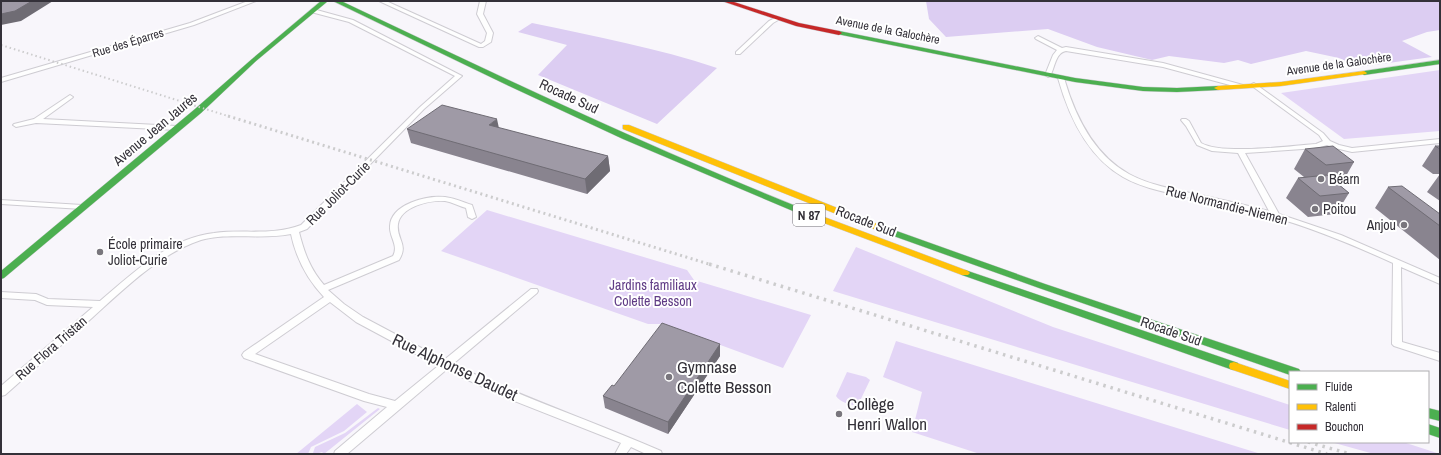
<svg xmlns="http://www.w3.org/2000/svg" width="1441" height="455" font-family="'Archivo Narrow',sans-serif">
  <rect width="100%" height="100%" fill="#f8f6fb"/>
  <path fill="#e3d5f6" d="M1440 70V131L1344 139 1281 93Z
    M487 210 687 270 694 280 811 315 783 368 663 324H648L441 251Z
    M856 247 1053 327 1290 405V430L833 291Z
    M896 341 1261 454H980L912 432 922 392 883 377Z
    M847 372 866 377 870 380 858 405C851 406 840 402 836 396Z
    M357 404 367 412 344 431 311 447 308 454H296Z
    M378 408 380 409 324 454 322 452 316 454 313 453 315 447 345 433Z
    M1331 442H1403L1440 454H1374Z"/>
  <path fill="#dccdf2" d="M926 1H1440V30L1427 32 1402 41 1432 57 1359 67 1339 58 1306 51 1251 64 1238 60 1224 63 1169 56 1152 60 1097 47 1048 29 946 37 929 19Z
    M532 23C594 36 657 48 717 68L657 124 538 75 567 45 518 32Z"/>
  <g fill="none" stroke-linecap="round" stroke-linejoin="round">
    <g stroke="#ceccd2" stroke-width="2">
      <path id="street" d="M248 1H256L194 25 1 82V78L190 23Z
        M379 1H386L481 44 485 41 487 33 477 14 480 1H486L483 14 493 33 491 42 483 47H479Z
        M313 9 353 20 462 76 424 109 307 229 299 232C304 252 310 269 324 285L393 256C399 245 389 237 390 226 391 204 427 195 445 197 454 198 463 202 472 205L476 217 472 219 468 217 466 208C459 206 452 202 445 201 430 200 401 206 398 224 396 239 409 244 399 260L328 290 344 304 363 317 444 360 531 289H537L538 291 537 293 453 364C520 397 593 421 661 451L662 454H646L631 447 626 454H615L621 443 507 398 446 370 347 454H334L335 451 387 407 364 401 244 358 242 355 244 352 324 297C307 279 296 258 291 234 262 240 228 232 201 240 159 254 125 288 93 317 64 343 34 369 5 395L1 396V386L93 307 47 305 35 300 1 298V292L36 294 48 299 100 301C133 273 169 238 214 233 243 229 272 236 301 225L420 107 455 76 349 22 311 12V10ZM330 302 356 322 438 366 395 401 369 394 255 354Z
        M775 18 780 19 773 23 740 54H736V52L769 21Z
        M1038 36 1062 48 1066 47 1163 63 1243 85 1244 86 1241 88 1163 67 1066 51C1055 53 1055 68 1050 76L1048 77 1045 75 1053 55 1057 50 1036 39 1035 38Z
        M1061 76 1064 78C1075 116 1093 154 1129 174 1149 185 1173 189 1195 194 1220 199 1245 205 1269 211L1238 153 1212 151 1197 145 1186 126 1181 120 1182 119H1186L1189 121 1201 143C1222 155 1290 146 1316 144L1323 141 1319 135 1252 86V84L1254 83 1323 133 1330 141 1339 145 1352 148 1440 139V143L1352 152 1335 148 1327 145 1317 148 1245 153 1279 214 1341 235 1440 278V284L1401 267 1402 342 1440 353V361L1394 346 1392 344 1393 263C1353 245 1311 227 1269 216 1244 209 1220 204 1195 199 1171 193 1144 189 1123 177 1087 156 1069 117 1058 78Z
        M70 95 73 97 72 98 43 119 177 126 180 128 177 130 36 123 16 127 13 125 14 124 34 119Z
        M1 200 82 205 86 207 82 209 1 204Z"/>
    </g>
    <g stroke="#ceccd2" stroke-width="1">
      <path id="fast" d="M321 1H328L256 61 201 113 4 278 1 279V271L195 109 252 59Z
        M333 1H341C495 74 648 147 806 210L807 212 803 215 800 214 623 139 507 85Z
        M839 31 1075 78 1143 87 1177 88 1218 86 1222 88 1218 90 1177 92 1143 91 1075 82 837 34 836 33Z
        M1440 60V64L1364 75 1361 73 1364 71Z
        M877 224 1045 284 1299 369 1301 372H1290V375L1039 288 874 229 873 227 874 225Z
        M965 270 1238 363 1239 366 1238 369 1234 370 1230 369 962 275 960 273 962 271Z
        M1428 408 1440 411V421L1428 418Z
        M1428 424 1440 428V438L1428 434Z"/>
    </g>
    <g stroke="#ceccd2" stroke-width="1">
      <path id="slow" d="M1364 71 1367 73 1366 74 1281 86 1218 90 1214 88 1218 86 1281 82Z
        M623 125H629L880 225 881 227 877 230 874 229 623 129Z
        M803 209 968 271 970 273 968 275H962L800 214 799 212 800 210Z
        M1234 362 1290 381V389L1230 369 1229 366 1230 363Z"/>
    </g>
    <g stroke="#ceccd2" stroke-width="1">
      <path id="jam" d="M722 1H731L799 23 839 31 842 33 839 35 796 26Z"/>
    </g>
    <use href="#street" fill="#fefefe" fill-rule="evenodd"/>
    <use href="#fast" fill="#4caf50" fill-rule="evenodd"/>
    <use href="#slow" fill="#ffc107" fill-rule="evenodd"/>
    <use href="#jam" fill="#c62828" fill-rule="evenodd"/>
    <path stroke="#cccccd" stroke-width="2" stroke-dasharray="1.5 3" stroke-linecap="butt" d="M1 45 231 117"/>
    <path stroke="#cccccd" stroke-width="3" stroke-dasharray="2 3.5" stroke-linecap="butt" d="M228 116 712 265"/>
    <path stroke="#cccccd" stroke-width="3.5" stroke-dasharray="2.5 5" stroke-linecap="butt" d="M709 264 1327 454
      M1308 442 1350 454"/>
  </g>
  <path fill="#89848f" d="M499 128 608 156 610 171 587 194 411 143 407 129Z
    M1435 146H1440V201L1427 192 1440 174H1433L1422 166Z
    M1305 149 1354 162 1342 183H1337L1349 193 1336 214 1308 217 1286 198 1298 178 1304 177 1294 169Z
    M1388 187 1440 214V260L1375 208Z
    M720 344V356L668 434 605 408 603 396 614 386Z"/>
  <path fill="#6f6c74" d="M32 1H53L21 21 1 25V14Z
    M497 119 500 133 489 125Z
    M608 156 610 171 587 194 585 179Z
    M720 344V356L668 434V422Z"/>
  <path fill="#9f9aa6" stroke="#6f6c74" d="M1 1H32L15 11 1 14Z
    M442 105 497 119 489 125 608 156 585 179 407 129Z
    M1333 146 1354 162 1326 165 1305 149Z
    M1435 146H1440V149Z
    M1327 175 1349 193 1320 196 1298 178Z
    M1402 186 1440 214V226L1388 187Z
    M662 323 720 344 668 422 603 396 612 385 614 386Z"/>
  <g fill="#79767d" stroke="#fff" stroke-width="1.5">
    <circle cx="1321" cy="179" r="4"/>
    <circle cx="1315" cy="209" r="4"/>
    <circle cx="1404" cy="225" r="4"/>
    <circle cx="100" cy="252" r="4"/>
    <circle cx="669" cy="377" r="4"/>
    <circle cx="839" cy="414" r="4"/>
  </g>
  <g text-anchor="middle" stroke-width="4" stroke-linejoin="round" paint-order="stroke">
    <g font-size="12" fill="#343139" stroke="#fff">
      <text transform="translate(888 30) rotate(11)" y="4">Avenue de la Galochère</text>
      <text transform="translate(128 43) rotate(-17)" y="4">Rue des Éparres</text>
      <text transform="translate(1339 64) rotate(-8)" y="4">Avenue de la Galochère</text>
    </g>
    <rect fill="#fff" stroke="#716f74" stroke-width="1" x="793" y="204" width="32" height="22" rx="3"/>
    <g font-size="13" font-weight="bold" fill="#343139">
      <text x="809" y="220">N 87</text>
    </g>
    <g font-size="14" fill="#343139" stroke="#fff">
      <text transform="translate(569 96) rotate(25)" y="5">Rocade Sud</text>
      <text transform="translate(155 129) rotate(-40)" y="5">Avenue Jean Jaurès</text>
      <text transform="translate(338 193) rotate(-45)" y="5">Rue Joliot-Curie</text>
      <text transform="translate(1227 205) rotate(14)" y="5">Rue Normandie-Niemen</text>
      <text transform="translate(866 221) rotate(21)" y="5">Rocade Sud</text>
      <text transform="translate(1171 331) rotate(19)" y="5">Rocade Sud</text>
      <text transform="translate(51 348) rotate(-41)" y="5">Rue Flora Tristan</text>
    </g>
    <g font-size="14" fill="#343139" stroke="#fff" text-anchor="start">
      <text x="1329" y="184">Béarn</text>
      <text x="1323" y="214">Poitou</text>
      <text x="1396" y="230" text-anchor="end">Anjou</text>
      <text x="108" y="249">École primaire<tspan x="108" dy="16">Joliot-Curie</tspan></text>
    </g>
    <g font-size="14" fill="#603c86" stroke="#fff">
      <text x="653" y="290">Jardins familiaux<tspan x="653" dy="16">Colette Besson</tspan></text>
    </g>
    <g font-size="17" fill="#343139" stroke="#fff">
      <text transform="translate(455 367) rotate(25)" y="6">Rue Alphonse Daudet</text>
    </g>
    <g font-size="17" fill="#343139" stroke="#fff" text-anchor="start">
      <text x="677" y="373">Gymnase<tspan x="677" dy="20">Colette Besson</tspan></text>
      <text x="847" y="410">Collège<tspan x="847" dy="20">Henri Wallon</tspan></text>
    </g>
  </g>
  <rect width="1441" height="455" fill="none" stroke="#343139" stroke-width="4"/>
  <rect x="1289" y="371" width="140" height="72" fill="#ffffff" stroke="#aeadb0"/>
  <rect x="1297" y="384" width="20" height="6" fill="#4caf50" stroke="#aeadb0"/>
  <text x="1325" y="391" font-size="12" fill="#343139">Fluide</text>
  <rect x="1297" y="404" width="20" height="6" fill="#ffc107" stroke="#aeadb0"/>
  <text x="1325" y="411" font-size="12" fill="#343139">Ralenti</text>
  <rect x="1297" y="424" width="20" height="6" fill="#c62828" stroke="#aeadb0"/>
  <text x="1325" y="431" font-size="12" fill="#343139">Bouchon</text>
</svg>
